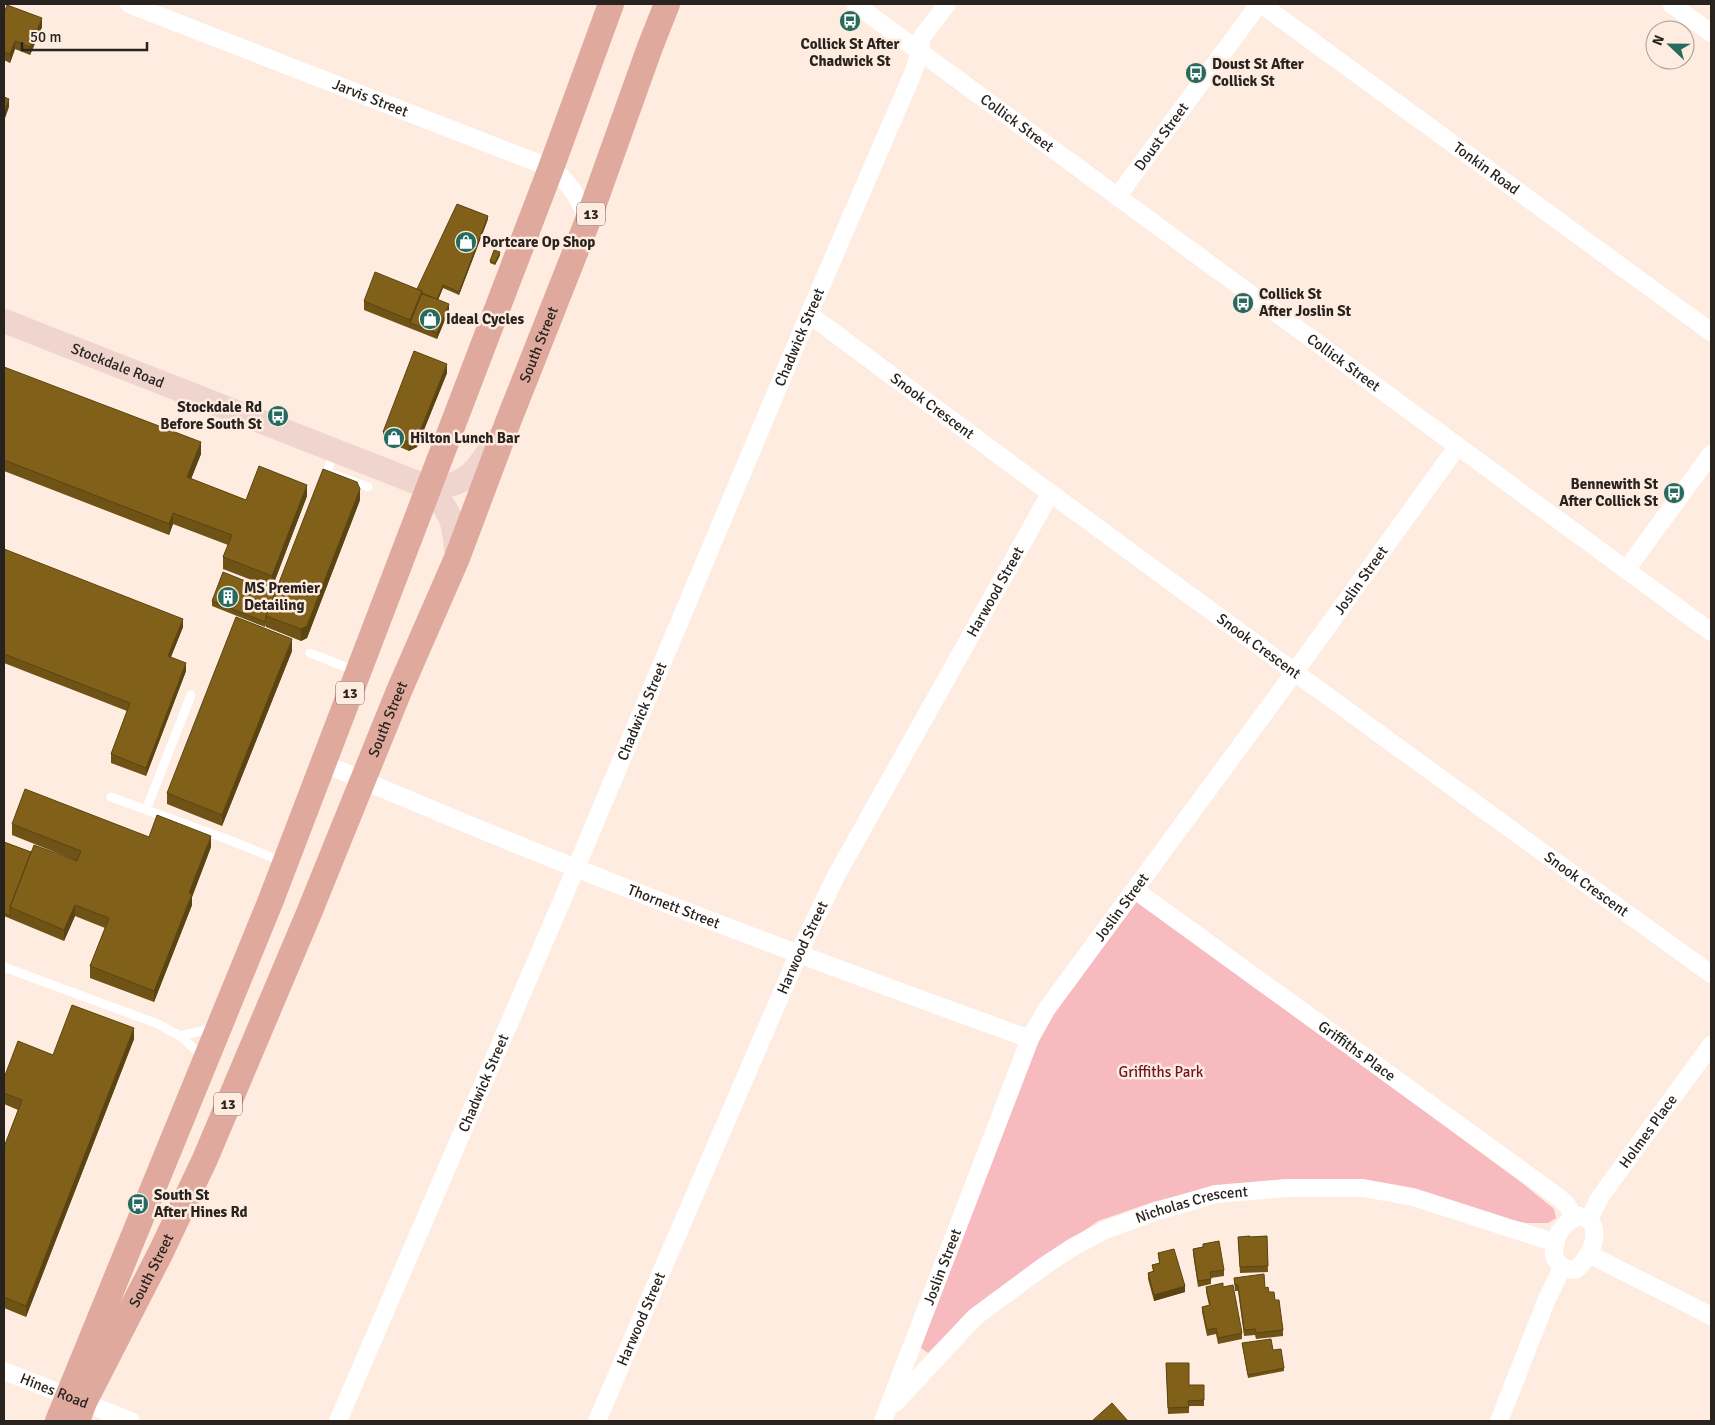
<svg xmlns="http://www.w3.org/2000/svg" width="1715" height="1425" font-family="Signika,sans-serif">
  <rect width="100%" height="100%" fill="#fdecdf"/>
  <path fill="#f6babf" d="M1136 899 1522 1183 1554 1209 1556 1218 1548 1223H1526L1503 1218 1364 1182 1287 1179 1212 1187 1153 1202 1098 1221 967 1313 928 1353 918 1346 1034 1045 1052 1011Z"/>
  <g fill="none" stroke-linecap="round" stroke-linejoin="round">
    <path stroke="#fff" stroke-width="9" d="M334 452 327 472 368 487
      M310 653 356 671
      M111 797 232 841 283 862
      M146 810 191 695
      M4 967 158 1024 180 1036 199 1053 205 1056
      M180 1036 214 1028"/>
    <g stroke="#fff" stroke-width="18">
      <path id="s1" d="M129 4 551 168C569 181 579 199 588 220"/>
      <path id="s2" d="M855 4 1711 632"/>
      <path id="s3" d="M1261 4 1711 332"/>
      <path d="M1671 4 1711 33"/>
      <path id="s4" d="M1117 197 1259 4"/>
      <path id="s5" d="M809 314C1107 537 1409 756 1711 974"/>
      <path d="M1626 570 1711 454"/>
      <path id="s6" d="M323 763C555 864 792 953 1030 1039"/>
      <path id="s7" d="M1135 890 1557 1196 1567 1205 1574 1217"/>
      <path d="M1580 1216C1607 1222 1591 1259 1575 1270 1538 1268 1556 1221 1580 1216Z"/>
      <path id="s8" d="M1589 1219 1600 1197 1711 1045"/>
      <path d="M1589 1254 1711 1316"/>
      <path id="s9" d="M4 1371 131 1421"/>
      <path id="s10" d="M895 1403 975 1317 1044 1266 1073 1247 1105 1230 1157 1211 1216 1194 1287 1188H1363L1413 1197 1556 1243"/>
      <path id="s11" d="M338 1421 576 868 809 314 913 73 920 52 922 37 947 4"/>
      <path id="s12" d="M597 1421 798 955 836 876 1050 494"/>
      <path id="s13" d="M883 1421 1030 1039 1046 1010 1071 976 1294 673 1457 447"/>
      <path d="M1499 1421 1547 1299 1562 1268"/>
    </g>
    <g stroke="#efd5ce" stroke-width="24">
      <path id="s14" d="M4 321 428 487C437 486 447 487 456 483 475 476 485 456 496 440"/>
      <path d="M428 487C453 514 454 522 457 558"/>
    </g>
    <g stroke="#dfaa9d" stroke-width="26">
      <path d="M58 1421 271 900 551 168 611 4"/>
      <path id="s15" d="M77 1421 84 1402 161 1252 205 1159 309 913 399 691 457 558 508 422 588 220 650 47 667 4"/>
    </g>
  </g>
  <path fill="#6f5316" d="M4 13 42 27 30 55 15 49 10 63 4 60Z
    M488 219 459 295 443 288 438 300 449 310 437 339 364 310V301L417 289Z
    M500 255 495 265 490 263V261Z
    M4 367 201 454 191 479 246 500 307 496 272 588 223 569V557L228 545 173 524 169 535 4 471Z
    M447 373 417 447 409 451 383 440V432Z
    M360 500 307 638 301 641 266 627V625L265 627 212 606V601L275 593Z
    M4 549 183 627 171 657 186 671 146 776 111 763V754L127 711 4 663Z
    M292 651 222 826 167 804V793Z
    M12 824 149 837 211 847 192 897V905L154 1002 90 978V966L105 928 75 916 64 941 4 916V842L31 852 77 861 12 835Z
    M134 1039 26 1317 4 1308V1147L18 1110 4 1104V1078L53 1055Z
    M1267 1236 1268 1272 1240 1273 1238 1237H1250Z
    M1203 1244 1224 1270V1276L1211 1278V1284L1198 1287 1193 1254V1249L1203 1247Z
    M1158 1253 1185 1292 1154 1301 1148 1279V1273L1153 1272 1152 1265 1159 1263Z
    M1234 1278 1265 1288 1269 1292 1275 1300 1283 1330V1336L1256 1339 1255 1335 1244 1336 1238 1291H1235Z
    M1206 1287H1223L1242 1333V1339L1218 1344 1216 1334 1207 1336 1202 1312V1307L1209 1305 1206 1292Z
    M1242 1343 1284 1368V1371L1248 1378Z
    M1166 1363 1189 1385H1204V1406H1189V1413L1168 1414Z"/>
  <path fill="#5a4412" d="M42 18V27L30 55V47Z
    M15 41V49L10 63V54Z
    M9 99V107L4 121V112Z
    M488 216V219L459 295V292Z
    M500 252V255L495 265V263Z
    M443 285V288L436 305V302Z
    M422 291V299L410 323V320Z
    M449 304V310L437 339V333Z
    M447 364V373L417 447 409 451V442Z
    M201 442V454L187 489V477Z
    M307 485V496L272 588V576Z
    M360 489V500L307 638 301 641V629Z
    M173 513V524L169 535V524Z
    M183 619V627L168 664V656Z
    M292 639V651L222 826V815Z
    M186 663V671L146 776V768Z
    M211 836V847L192 897V905L154 1002V991L189 893Z
    M75 905V916L64 941V930Z
    M134 1028V1039L26 1317V1306Z
    M1185 1286V1292L1154 1301V1295Z"/>
  <path fill="#81611a" stroke="#5a4412" d="M7 5 42 18 30 47 15 41 10 54 4 52V13Z
    M4 97 9 99 4 112Z
    M457 204 488 216 459 292 443 285 437 299 422 294V291L417 289Z
    M494 250 500 252 495 263 490 261Z
    M375 272 422 291 410 320 364 301Z
    M422 293 449 304 437 333 410 323Z
    M414 351 447 364 417 439 409 442 383 432Z
    M4 367 201 442 187 477 246 500 259 466 307 485 272 576 223 557 232 535 173 513 169 524 4 460Z
    M323 469 357 482 360 489 307 626 301 629 266 616Z
    M4 549 183 619 168 656 186 663 146 768 111 754 130 703 4 654Z
    M223 572 275 593 266 616 265 622 212 601Z
    M236 617 292 639 222 815 167 793Z
    M25 789 149 837 157 815 211 836 189 893 192 894 154 991 90 966 109 918 75 905 64 930 10 907 34 845 77 861 81 851 12 824Z
    M4 842 31 852 10 907V916L4 913Z
    M72 1005 134 1028 26 1306 4 1297V1147L22 1100 4 1093V1078L18 1041 53 1055Z
    M1250 1236V1237L1267 1236 1268 1266 1240 1267 1238 1237Z
    M1219 1241 1224 1270 1210 1272 1211 1279 1198 1281 1193 1249 1203 1247V1244Z
    M1174 1249 1185 1286 1154 1295 1148 1273 1154 1271 1152 1265 1160 1263 1158 1253Z
    M1264 1274 1265 1288 1268 1287 1269 1292H1274L1275 1300H1279L1283 1330 1256 1333 1255 1329 1244 1330 1238 1285H1235L1234 1278Z
    M1223 1283V1287L1233 1285 1242 1333 1218 1338 1216 1328 1207 1330 1202 1307 1210 1305 1206 1287Z
    M1271 1339 1273 1350 1281 1349 1284 1368 1248 1375 1242 1343Z
    M1166 1363H1189V1385H1204V1400L1188 1401 1189 1407 1168 1408Z
    M1112 1403 1128 1421H1092Z"/>
  <defs>
    <g id="bus-disc" transform="scale(1.125)"><circle r="9.5" fill="#276b5e" stroke="#fdecdf"/><path d="M-5-6H5V4H4V6H2V4H-2V6H-4V4H-5ZM-3.5-4V0h7V-4ZM-3.5 1.2v1.5H-2V1.2ZM2 1.2v1.5H3.5V1.2Z" fill="#fff"/></g>
    <g id="shop-disc" transform="scale(1.125)"><circle r="9.5" fill="#276b5e" stroke="#fdecdf"/><path d="M-5-2.5h2.3a2.7 3.5 0 0 1 5.4 0H5L5.5 6h-11ZM-1.5-2.5h3a1.5 2.3 0 0 0-3 0Z" fill="#fff"/></g>
    <g id="building-disc" transform="scale(1.125)"><circle r="9.5" fill="#276b5e" stroke="#fdecdf"/><path d="M-4-6H4V6H1V3H-1V6H-4ZM-2.5-4.3h1.7v1.8h-1.7ZM.8-4.3h1.7v1.8H.8ZM-2.5-1h1.7V.8h-1.7ZM.8-1h1.7V.8H.8Z" fill="#fff"/></g>
  </defs>
  <g fill-rule="evenodd">
    <use href="#bus-disc" x="850" y="21"/>
    <use href="#bus-disc" x="1196" y="73"/>
    <use href="#shop-disc" x="466" y="242"/>
    <use href="#bus-disc" x="1243" y="303"/>
    <use href="#shop-disc" x="430" y="319"/>
    <use href="#bus-disc" x="278" y="416"/>
    <use href="#shop-disc" x="394" y="438"/>
    <use href="#bus-disc" x="1674" y="493"/>
    <use href="#building-disc" x="228" y="597"/>
    <use href="#bus-disc" x="138" y="1204"/>
  </g>
  <g text-anchor="middle" stroke-width="5" stroke-linejoin="round" paint-order="stroke">
    <g fill="#fdecdf" stroke="#695f59" stroke-width="1">
      <rect x="577" y="202.5" width="28" height="23" rx="4"/>
      <rect x="336" y="681.5" width="28" height="23" rx="4"/>
      <rect x="214" y="1092.5" width="28" height="23" rx="4"/>
    </g>
    <g font-size="14" font-weight="bold" fill="#29231f">
      <text x="591" y="219">13</text>
      <text x="350" y="698">13</text>
      <text x="228" y="1109">13</text>
    </g>
    <g font-size="15" font-weight="bold" fill="#29231f" stroke="#fdecdf" text-anchor="start">
      <text x="850" y="49" text-anchor="middle">Collick St After<tspan x="850" dy="17">Chadwick St</tspan></text>
      <text x="1212" y="69">Doust St After<tspan x="1212" dy="17">Collick St</tspan></text>
      <text x="482" y="247">Portcare Op Shop</text>
      <text x="1259" y="299">Collick St<tspan x="1259" dy="17">After Joslin St</tspan></text>
      <text x="446" y="324">Ideal Cycles</text>
      <text x="262" y="412" text-anchor="end">Stockdale Rd<tspan x="262" dy="17">Before South St</tspan></text>
      <text x="410" y="443">Hilton Lunch Bar</text>
      <text x="1658" y="489" text-anchor="end">Bennewith St<tspan x="1658" dy="17">After Collick St</tspan></text>
      <text x="244" y="593">MS Premier<tspan x="244" dy="17">Detailing</tspan></text>
      <text x="154" y="1200">South St<tspan x="154" dy="17">After Hines Rd</tspan></text>
    </g>
    <g font-size="15" fill="#29231f" stroke="#fdecdf">
      <text dy="5" stroke="none"><textPath href="#s1" startOffset="259">Jarvis Street</textPath></text>
      <text dy="5" stroke="none"><textPath href="#s2" startOffset="201">Collick Street</textPath></text>
      <text dy="5" stroke="none"><textPath href="#s4" startOffset="75">Doust Street</textPath></text>
      <text dy="5" stroke="none"><textPath href="#s3" startOffset="279">Tonkin Road</textPath></text>
      <text dy="5" stroke="none"><textPath href="#s11" startOffset="1178">Chadwick Street</textPath></text>
      <text dy="5" stroke="none"><textPath href="#s15" startOffset="1172">South Street</textPath></text>
      <text dy="5" stroke="none"><textPath href="#s2" startOffset="606">Collick Street</textPath></text>
      <text dy="5" stroke="none"><textPath href="#s14" startOffset="122">Stockdale Road</textPath></text>
      <text dy="5" stroke="none"><textPath href="#s5" startOffset="154">Snook Crescent</textPath></text>
      <text dy="5" stroke="none"><textPath href="#s13" startOffset="975">Joslin Street</textPath></text>
      <text dy="5" stroke="none"><textPath href="#s12" startOffset="921">Harwood Street</textPath></text>
      <text dy="5" stroke="none"><textPath href="#s5" startOffset="559">Snook Crescent</textPath></text>
      <text dy="5" stroke="none"><textPath href="#s11" startOffset="772">Chadwick Street</textPath></text>
      <text dy="5" stroke="none"><textPath href="#s15" startOffset="768">South Street</textPath></text>
      <text dy="5" stroke="none"><textPath href="#s5" startOffset="964">Snook Crescent</textPath></text>
      <text dy="5" stroke="none"><textPath href="#s6" startOffset="379">Thornett Street</textPath></text>
      <text dy="5" stroke="none"><textPath href="#s13" startOffset="570">Joslin Street</textPath></text>
      <text dy="5" stroke="none"><textPath href="#s12" startOffset="516">Harwood Street</textPath></text>
      <text dy="5" stroke="none"><textPath href="#s7" startOffset="274">Griffiths Place</textPath></text>
      <text dy="5" stroke="none"><textPath href="#s11" startOffset="368">Chadwick Street</textPath></text>
      <text dy="5" stroke="none"><textPath href="#s8" startOffset="106">Holmes Place</textPath></text>
      <text dy="5" stroke="none"><textPath href="#s10" startOffset="365">Nicholas Crescent</textPath></text>
      <text dy="5" stroke="none"><textPath href="#s13" startOffset="165">Joslin Street</textPath></text>
      <text dy="5" stroke="none"><textPath href="#s15" startOffset="168">South Street</textPath></text>
      <text dy="5" stroke="none"><textPath href="#s12" startOffset="111">Harwood Street</textPath></text>
      <text dy="5" stroke="none"><textPath href="#s9" startOffset="54">Hines Road</textPath></text>
    </g>
    <g font-size="15" fill="#6e1229" stroke="#fdecdf">
      <text x="1161" y="1077">Griffiths Park</text>
    </g>
  </g>
  <rect width="1715" height="1425" fill="none" stroke="#29231f" stroke-width="10"/>
  <g transform="translate(1670 45) rotate(292)"><circle r="24" fill="#fdecdf" stroke="#a89c92"/>
  <path d="M0-4L9 19L0 12L-9 19Z" fill="#276b5e"/>
  <text y="-8" font-size="14" font-weight="bold" text-anchor="middle" fill="#29231f">N</text>
  </g>
  <path d="M22 42v8h125v-8" fill="none" stroke="#29231f" stroke-width="2.5"/>
  <text x="30" y="42" font-size="15" fill="#29231f" stroke="#fdecdf" stroke-width="4" paint-order="stroke">50 m</text>
</svg>
